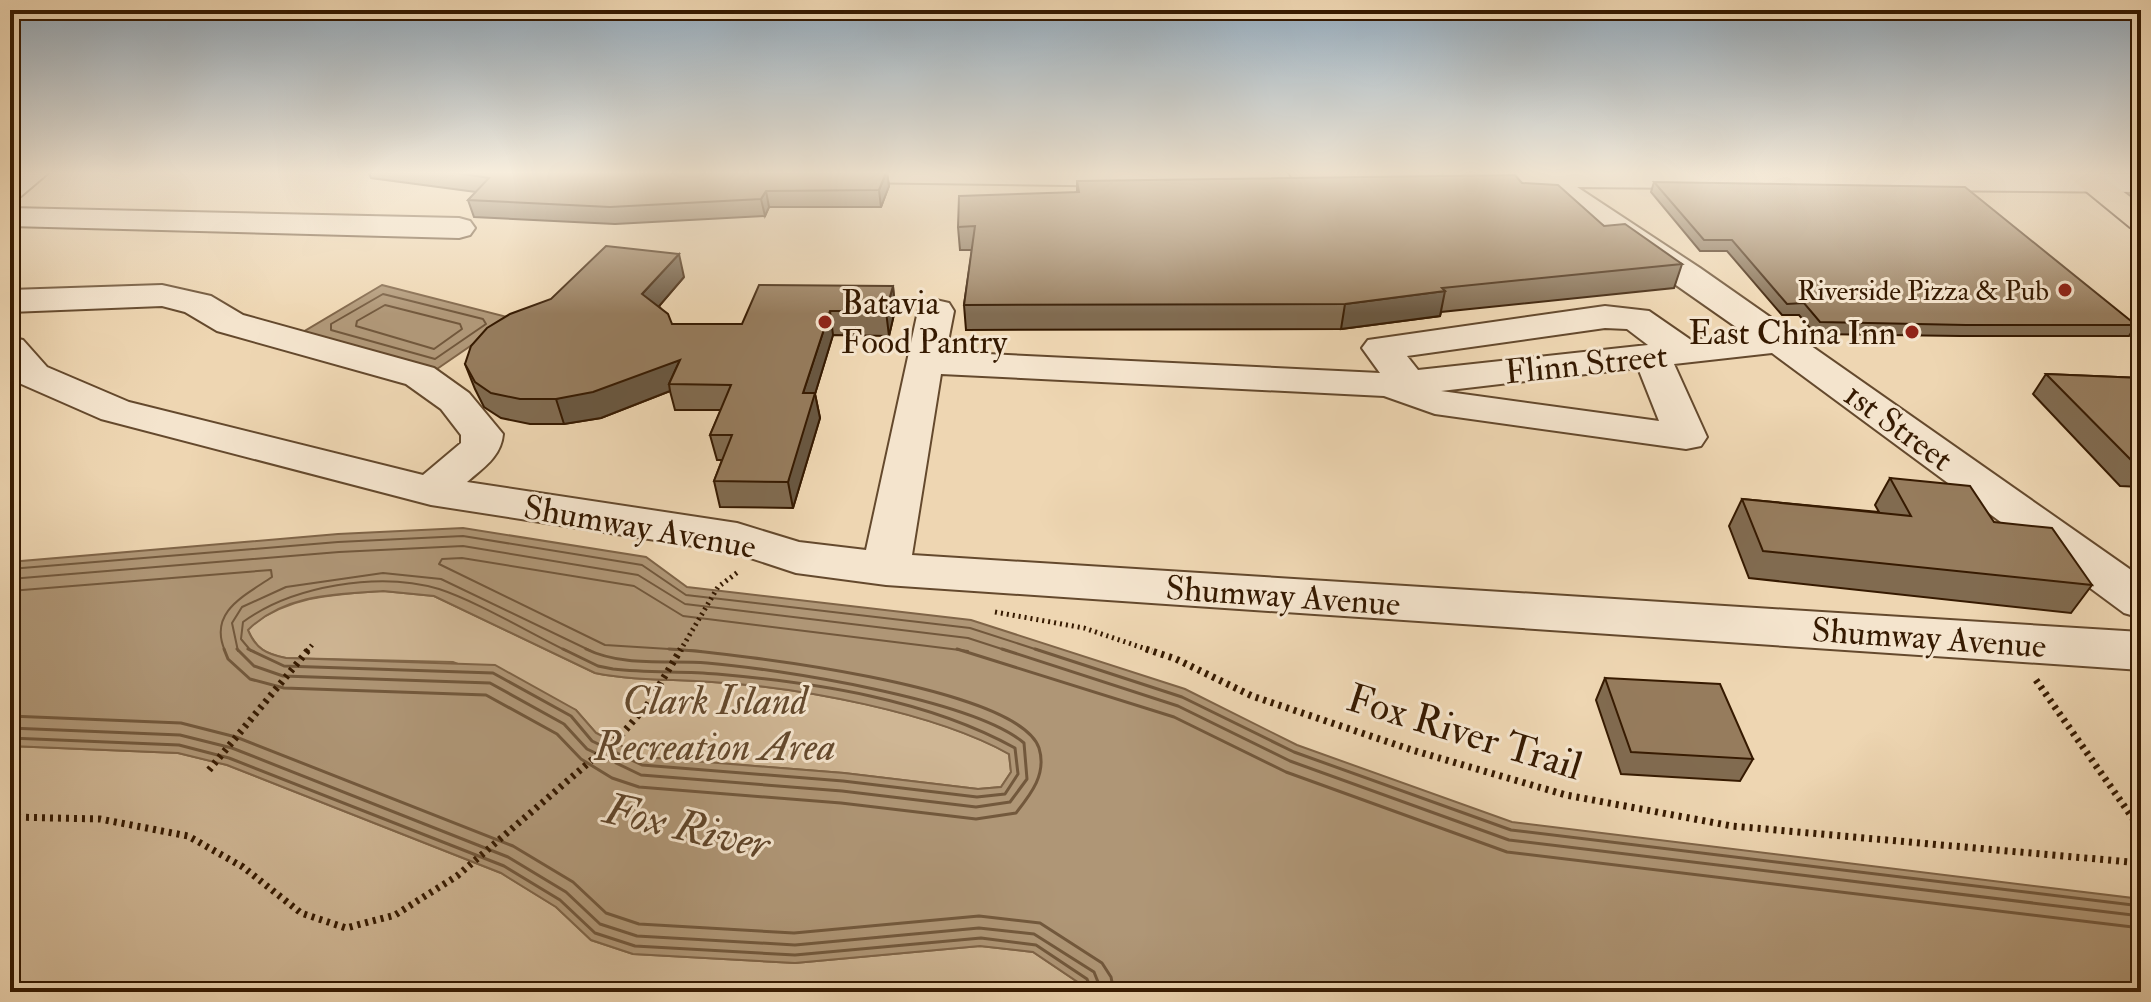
<svg xmlns="http://www.w3.org/2000/svg" width="2151" height="1002" font-family="'IM FELL Double Pica',serif">
  <rect width="100%" height="100%" fill="#eed6b2"/>
  <filter id="stains"><feTurbulence type="fractalNoise" baseFrequency=".0025" numOctaves="4"/><feColorMatrix values="0 0 0 0 .2 0 0 0 0 .09 0 0 0 0 .02 0 0 0 .5 -.17"/></filter>
  <radialGradient id="worn" r=".72"><stop offset=".6" stop-color="#630" stop-opacity="0"/><stop offset="1" stop-color="#630" stop-opacity=".3"/></radialGradient>
  <path fill="#cfb694" stroke="#82684a" stroke-width="2" d="M383 591 434 596 595 673C634 681 673 679 712 682 799 687 933 712 1009 754L1011 772 1001 787 978 789 844 773 643 757 596 733 576 710 453 662 286 658C266 654 256 649 247 629 287 596 333 594 383 591Z
    M10 746 178 753 227 765 501 873 556 907 591 940 633 954 795 963 980 946 1033 952 1082 985 1085 992H10Z"/>
  <path fill="#af9676" stroke="#7f6447" stroke-width="2" fill-rule="evenodd" d="M382 285 511 318 437 369 303 332Z
    M463 528 646 557 687 587 971 620 1185 689 1297 745 1512 822 2141 899V992H1085L1082 985 1033 952 980 946 795 963 633 954 591 940 556 907 501 873 227 765 178 753 10 746V562L338 534ZM383 591 434 596 595 673C634 681 673 679 712 682 798 687 934 712 1009 754L1011 772 1001 787 978 789 844 773 643 757 596 733 576 710 495 665 286 658C266 654 256 649 248 630 284 594 335 594 383 591Z"/>
  <g fill="none" stroke-linecap="round" stroke-linejoin="round">
    <path stroke="#72583c" stroke-width="2" d="M383 294 483 319 486 324 435 359 331 330V324Z
      M385 305 460 324 462 329 434 349 356 326 357 321Z
      M10 569 338 542 463 536 642 565 686 595 970 628 1041 651
      M10 579 339 552 463 546 638 575 685 604 968 638 1008 651
      M10 591 271 570 272 577C244 596 208 612 225 651
      M238 651 232 623 242 607 286 587 383 573 441 579 591 651
      M251 651 241 639 243 622C292 586 379 571 439 589 476 601 530 633 567 651
      M701 651 605 645 439 564 442 559 462 558 634 586 683 616 968 651"/>
    <path stroke="#72583c" stroke-width="3" d="M224 649 228 659 250 679 284 688 486 695 557 734 581 759 612 778 639 787 841 803 976 819 1016 813C1031 794 1047 774 1039 748 1018 686 732 653 669 649
      M237 649 254 666 283 676 490 683 564 724 587 749 641 775 842 791 976 807 1010 802 1027 779 1024 743C972 699 778 669 707 663 667 660 623 667 586 649
      M248 649 284 666 493 673 571 716 592 741 642 765 843 781 977 797 1005 794 1018 774 1015 748C926 699 817 683 717 674 682 671 647 673 613 669L598 666 563 649
      M957 649 1174 717 1286 772 1507 852 2141 928
      M1002 649 1178 706 1290 761 1509 840 2141 916
      M1035 649 1182 697 1294 752 1511 830 2141 906
      M10 716 181 723 236 737 513 846 573 882 606 913 639 924 794 933 979 916 1040 923 1102 963 1111 977 1114 992
      M10 728 180 735 232 748 508 857 566 892 600 924 637 936 795 945 979 928 1034 934 1094 972 1102 992
      M10 738 179 745 229 758 504 866 560 900 595 933 635 946 795 955 981 938 1036 945 1087 979 1092 992"/>
    <g stroke="#64492d" stroke-width="4">
      <path id="minor" d="M13 173H48L21 196 10 199V176Z
        M835 173H1287L1291 179 1287 185 1276 188 850 182 840 179Z
        M1445 173 2141 174V192L1577 187 1700 268 2141 577V618L2124 613 1772 353 1674 364 1707 437 1701 446 1686 449 1435 414 1384 396 941 374 912 555 2141 632V670L886 585 796 573 732 552 431 505 101 419 19 383 10 372V337L23 340 47 367 129 402 423 475 461 443V435L441 409 406 384 217 331 185 312 162 306 10 312V290L162 285 211 296 243 315 434 368 469 393 503 434C501 457 483 468 467 482L737 523 799 542 866 550 918 311 923 303 936 300 949 303 954 311 946 352 1380 373 1362 348 1368 340 1605 306 1649 311 1691 340 1746 334 1536 187 1457 186 1446 183 1442 177ZM1605 328 1627 329 1648 345 1418 370 1407 356ZM1638 368 1659 421 1441 391Z
        M10 208 459 218 470 221 475 228 470 235 459 238 10 226Z"/>
    </g>
    <g stroke="#361a01" stroke-width="4">
      <path id="major" d="M2064 173H2098L2141 205V230L2130 227Z"/>
    </g>
    <path stroke="#361a01" stroke-width="5" stroke-dasharray="2 4" stroke-linecap="butt" d="M995 612 1084 628 1152 651
      M307 651 312 645
      M680 651 718 587 738 572"/>
    <path stroke="#361a01" stroke-width="7" stroke-dasharray="3 5" stroke-linecap="butt" d="M1146 649 1176 659 1252 696 1412 750 1566 795 1732 826 2141 863
      M2036 680 2141 830
      M209 770 309 649
      M10 817 100 819 188 836 243 867 301 913 346 928 395 915 457 876 622 734 648 704 681 649"/>
    <use href="#minor" fill="#f4e4cd" fill-rule="evenodd"/>
    <use href="#major" fill="#eed6b2" fill-rule="evenodd"/>
  </g>
  <path fill="#816b50" stroke="#361a01" stroke-width="2" d="M369 173H887L889 186 881 207H769L765 216 615 224 474 217 468 200 476 192 371 178Z
    M1077 181 1522 183 1604 226 1682 264 1674 288 1441 312 1440 316 1341 329 966 330 964 305 972 250H960L958 227 1077 192Z
    M1654 182 2136 325 2129 336H1960L1815 334 1799 315H1782L1727 251H1700L1651 192Z
    M684 277 659 306 672 324H742L893 286 895 310 889 336 833 335 815 394 820 418 793 508 720 507 714 481 722 460H717L710 435 721 410H675L670 391 601 418 564 424H530L501 418 484 407 475 389 465 364Z
    M2046 374 2141 378V487L2120 486 2033 394Z
    M1890 478 1994 522 2092 585 2071 613 1749 578 1729 526 1742 499 1879 512 1875 505Z
    M1605 678 1753 759 1740 781 1621 774 1596 700Z"/>
  <path fill="#695741" stroke="#361a01" stroke-width="2" d="M886 173H887L889 186 881 207 879 190Z
    M766 191 769 207 765 216 761 199Z
    M679 254 684 277 649 318 642 294Z
    M893 286 895 310 889 336 886 311Z
    M1445 291 1440 316 1341 329 1345 304Z
    M830 311 833 335 815 394 820 418 793 508 788 482 803 393Z
    M680 360 669 384 670 391 601 418 564 424 556 399Z"/>
  <path fill="#967c5d" stroke="#361a01" stroke-width="2" d="M457 173H886L879 190 766 191 761 199 610 207 468 200 489 178Z
    M1515 175 1522 183 1558 185 1604 226 1625 224 1682 264 1442 288 1445 291 1345 304 964 305 975 226 958 227 959 196 1079 192 1077 181Z
    M1654 182 1965 187 2136 325H1966L1820 322 1804 303 1787 304 1732 240H1704Z
    M606 246 679 254 642 294 668 314 672 324H742L759 285 893 286 886 311H830L803 393H815L788 482 714 481 732 435H710L731 385 669 384 680 360 593 392 556 399H520L491 393 475 382 465 364 471 346 487 328 510 314 551 299Z
    M2046 374 2141 378V466L2136 465Z
    M1890 478 1970 486 1994 522 2052 528 2092 585 1763 551 1742 499 1911 516Z
    M1605 678 1720 684 1753 759 1631 752Z"/>
  <linearGradient id="sky" x2="0" y2="1"><stop stop-color="#91a8ba"/><stop offset="0.55" stop-color="#f7eddc"/><stop offset="1" stop-color="#f7eddc" stop-opacity="0"/></linearGradient>
  <rect width="2151" height="314" fill="url(#sky)"/>
  <g fill="#8f2418" stroke="#f4e4cd" stroke-width="3">
    <circle cx="2065" cy="290" r="8"/>
    <circle cx="825" cy="322" r="8"/>
    <circle cx="1912" cy="332" r="8"/>
  </g>
  <g text-anchor="middle" stroke-width="6" stroke-linejoin="round" paint-order="stroke">
    <g font-size="28" fill="#361a01" stroke="#f4e4cd" text-anchor="end">
      <text x="2049" y="300">Riverside Pizza &amp; Pub</text>
    </g>
    <g font-size="34" fill="#361a01" stroke="#f4e4cd" text-anchor="start">
      <text x="841" y="314">Batavia<tspan x="841" dy="39">Food Pantry</tspan></text>
      <text x="1896" y="344" text-anchor="end">East China Inn</text>
    </g>
    <g font-size="34" fill="#361a01" stroke="#f4e4cd">
      <text transform="translate(1586 363) rotate(-6)" y="12">Flinn Street</text>
      <text transform="translate(1899 426) rotate(36)" y="12">1st Street</text>
      <text transform="translate(640 526) rotate(10)" y="12">Shumway Avenue</text>
      <text transform="translate(1283 595) rotate(4)" y="12">Shumway Avenue</text>
      <text transform="translate(1929 637) rotate(4)" y="12">Shumway Avenue</text>
    </g>
    <g font-size="40" font-style="italic" fill="#64492d" stroke="#f4e4cd">
      <text x="715" y="714">Clark Island<tspan x="715" dy="46">Recreation Area</tspan></text>
    </g>
    <g font-size="40" fill="#361a01" stroke="#f4e4cd">
      <text transform="translate(1465 731) rotate(17)" y="14">Fox River Trail</text>
    </g>
    <g font-size="44" font-style="italic" fill="#60452a" stroke="#f4e4cd">
      <text transform="translate(687 826) rotate(13)" y="15">Fox River</text>
    </g>
  </g>
  <rect width="2151" height="1002" fill="none" stroke="#eed6b2" stroke-width="40"/>
  <rect x="12" y="12" width="2127" height="978" fill="none" stroke="#361a01" stroke-width="4"/>
  <rect x="20" y="20" width="2111" height="962" fill="none" stroke="#361a01" stroke-width="2"/>
  <rect width="100%" height="100%" filter="url(#stains)"/>
  <rect width="100%" height="100%" fill="url(#worn)"/>
</svg>
